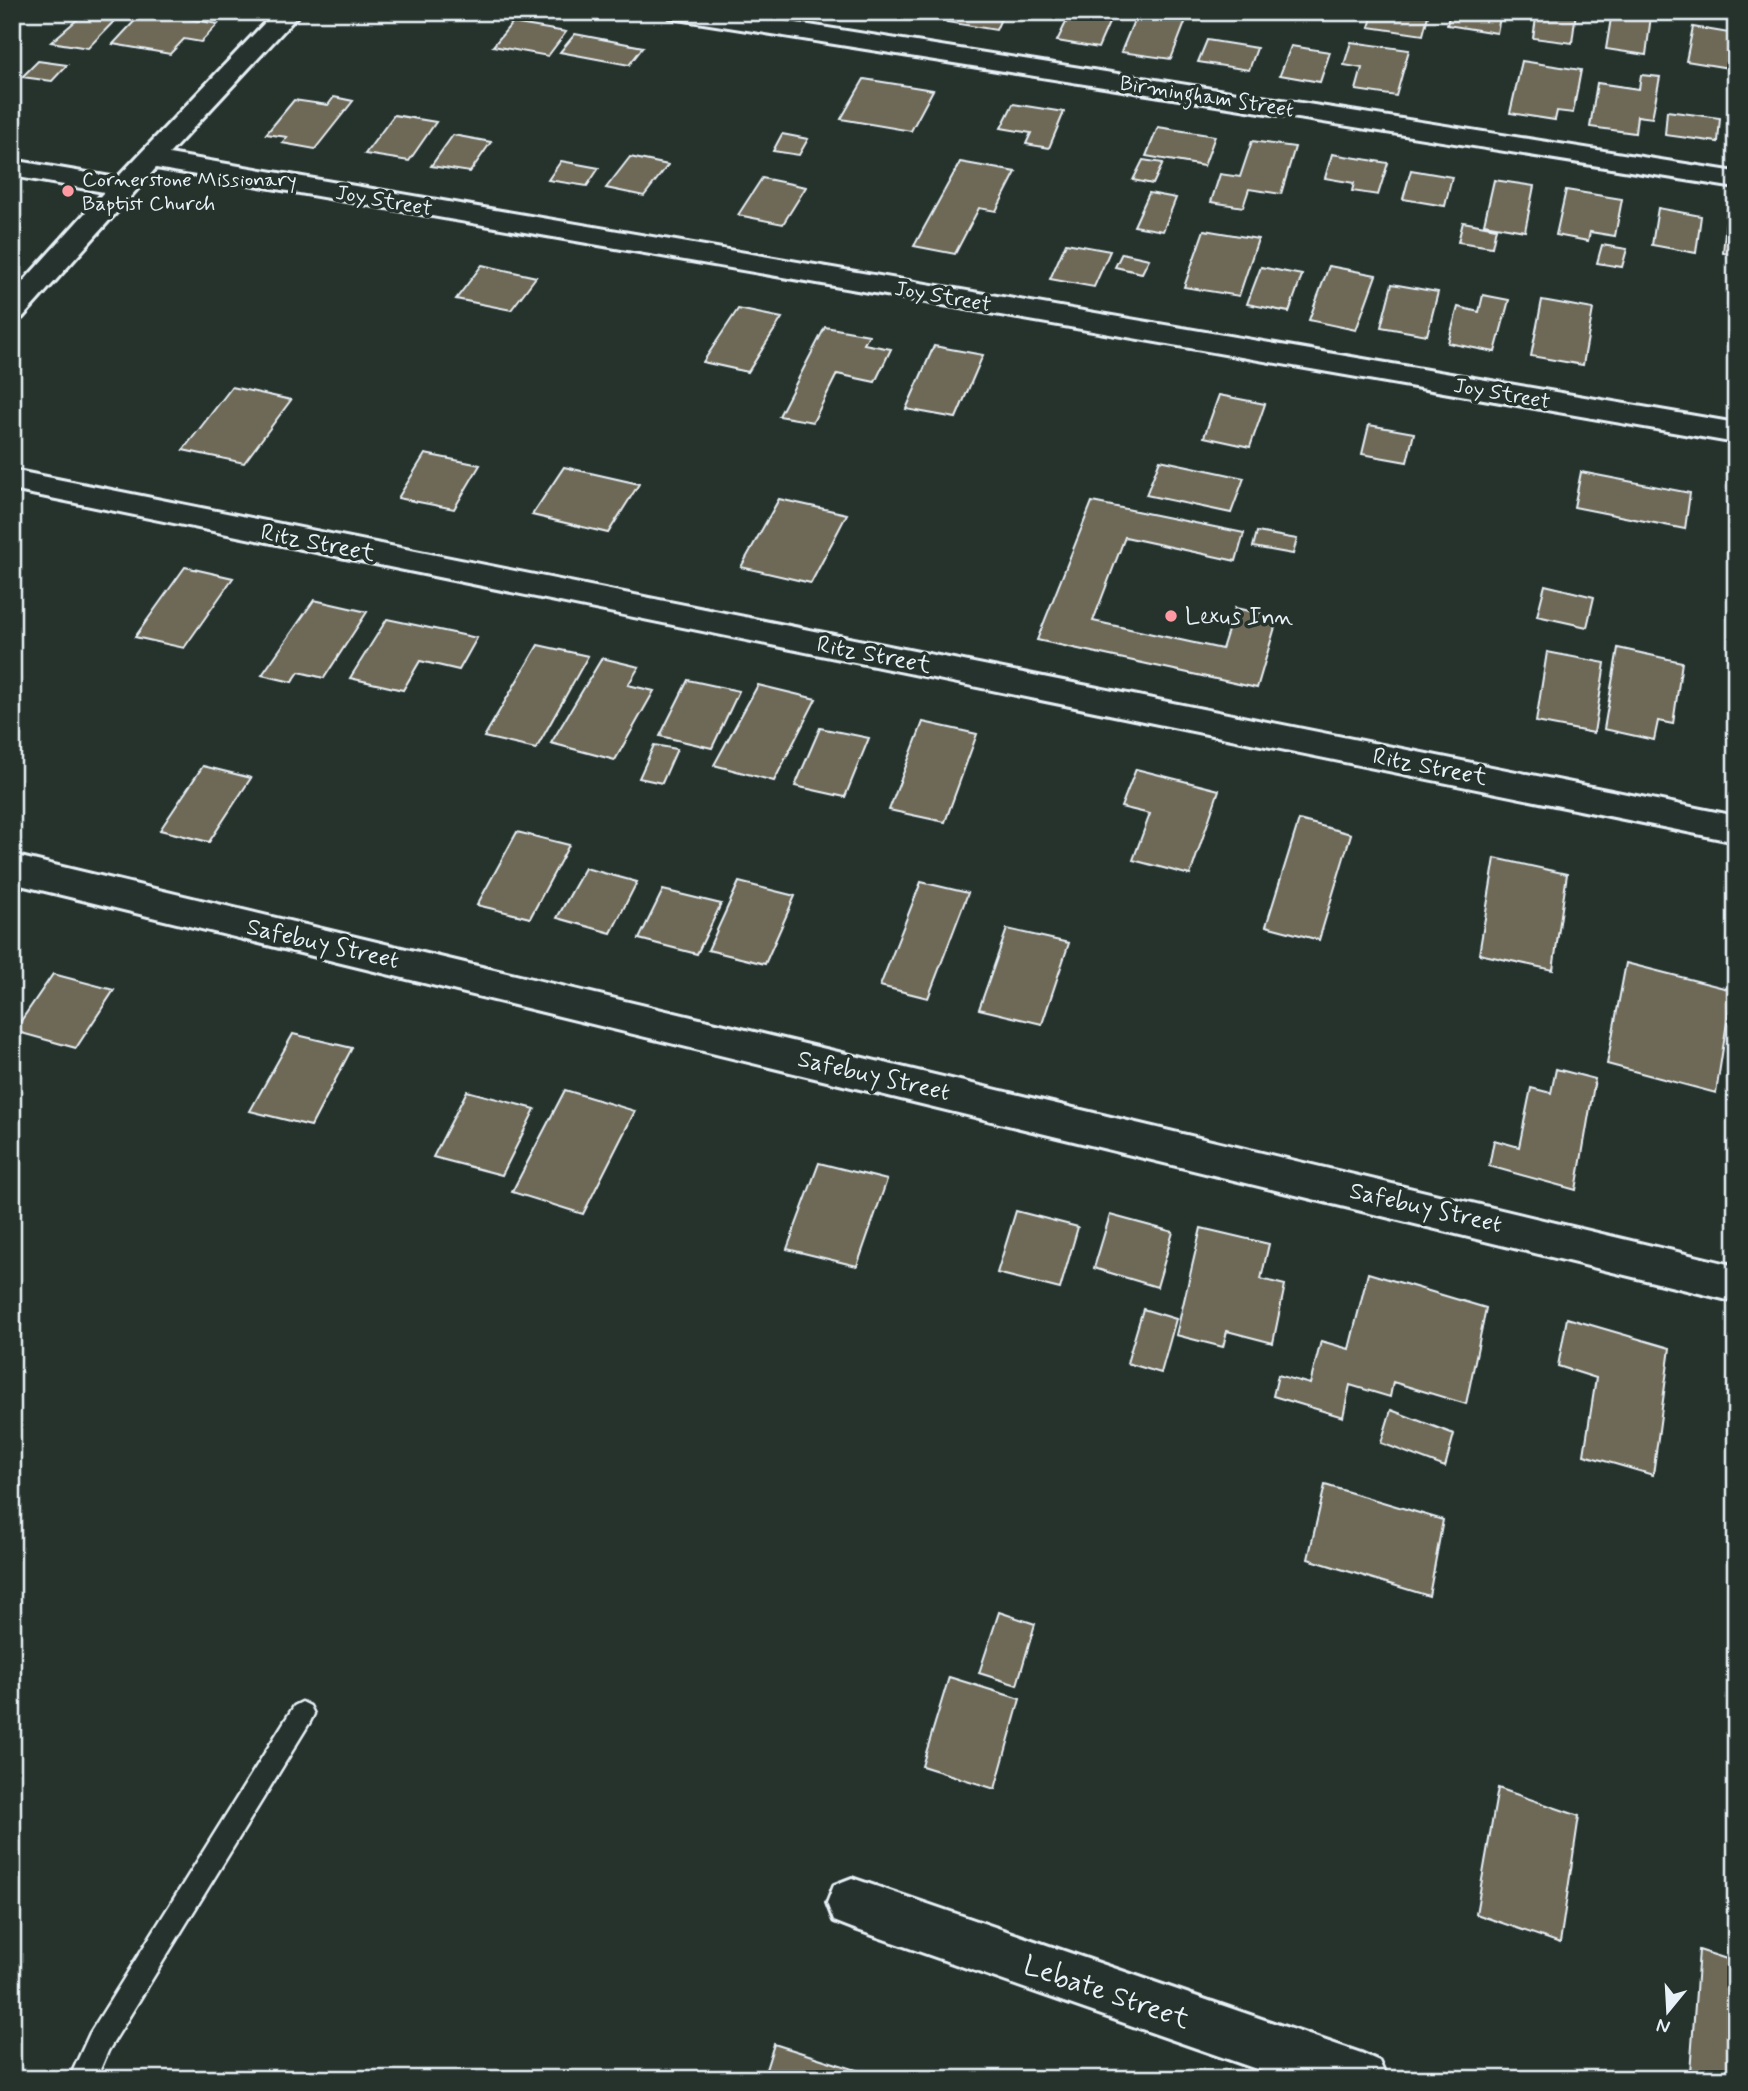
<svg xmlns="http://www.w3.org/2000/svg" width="1748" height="2091" font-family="Mynerve,sans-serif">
  <rect width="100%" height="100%" fill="#26332d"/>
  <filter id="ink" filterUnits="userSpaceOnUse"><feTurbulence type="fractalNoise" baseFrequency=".0143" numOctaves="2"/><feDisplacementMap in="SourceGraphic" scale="14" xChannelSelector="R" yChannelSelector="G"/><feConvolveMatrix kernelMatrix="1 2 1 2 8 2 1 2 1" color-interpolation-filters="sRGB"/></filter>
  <g filter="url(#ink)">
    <path fill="#6e6856" stroke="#e8f1f8" stroke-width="2" d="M86 12H123L88 48 51 42Z
      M143 12H147L218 24 201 42 184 39 170 54 113 44Z
      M952 12H1004L996 30 947 22Z
      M1071 12 1112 16 1098 48 1057 41Z
      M1313 12H1355L1353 18Z
      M1374 12H1429L1423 35 1369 27Z
      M1450 12H1501L1497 33 1447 25Z
      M1537 12H1576L1572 43 1533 38Z
      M1612 12 1651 16 1646 55 1606 49Z
      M1137 13 1186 20 1171 59 1121 52Z
      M512 23 566 32 548 56 493 46Z
      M1693 27 1735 34 1729 68 1686 61Z
      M575 34 643 47 629 65 560 52Z
      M1207 40 1257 48 1249 70 1198 62Z
      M1351 42 1409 50 1396 96 1356 90 1362 68 1344 65Z
      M1291 46 1330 52 1320 82 1280 75Z
      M38 61 67 65 52 81 22 77Z
      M1522 61 1581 70 1573 113 1557 111 1555 120 1510 113Z
      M1641 75 1660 77 1652 118 1637 116 1635 133 1590 127 1597 83 1639 89Z
      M864 79 933 90 911 131 841 119Z
      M334 97 353 101 315 149 282 143 287 137 266 134 294 100 328 105Z
      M1013 104 1064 112 1049 148 1026 144 1031 133 1001 128Z
      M1667 111 1720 118 1718 142 1665 135Z
      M394 115 436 122 409 161 365 154Z
      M1158 127 1215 136 1204 166 1146 156Z
      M782 134 808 139 799 155 773 151Z
      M453 135 491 142 470 172 431 166Z
      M1252 141 1295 147 1281 194 1249 189 1243 207 1211 202 1220 174 1240 177Z
      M1332 154 1388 163 1378 195 1352 191 1354 183 1325 178Z
      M630 157 668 165 644 196 606 188Z
      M1143 160 1163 163 1153 184 1133 180Z
      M561 161 599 168 587 186 548 180Z
      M960 162 1016 172 996 211 979 208 955 254 914 246Z
      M1411 170 1452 177 1445 206 1403 199Z
      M762 178 806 187 783 224 738 215Z
      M1494 180 1534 186 1525 231 1484 224Z
      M1566 190 1622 199 1615 236 1590 232 1588 241 1556 235Z
      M1149 193 1176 198 1163 231 1134 226Z
      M1658 208 1701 216 1696 253 1652 245Z
      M1727 210 1736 212V255L1723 253Z
      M1463 222 1496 228 1492 247 1458 242Z
      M1204 230 1258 239 1239 296 1184 287Z
      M1066 243 1110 251 1094 287 1050 279Z
      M1602 245 1627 249 1622 267 1597 263Z
      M1122 253 1149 259 1142 273 1115 267Z
      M482 265 536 277 511 310 456 299Z
      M1329 266 1376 275 1356 330 1309 320Z
      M1261 267 1302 275 1289 312 1247 304Z
      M1392 284 1438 292 1427 335 1381 327Z
      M1483 295 1509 300 1495 352 1448 343 1458 307 1479 312Z
      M1542 300 1593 309 1583 365 1531 356Z
      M738 309 782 318 748 372 703 362Z
      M825 327 869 335 864 344 891 349 875 382 837 374 813 422 779 416Z
      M934 346 983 355 956 418 906 409Z
      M232 387 291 400 244 463 183 450Z
      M1219 395 1265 404 1250 447 1204 437Z
      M1369 425 1414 433 1407 462 1362 454Z
      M425 454 480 465 454 509 398 498Z
      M1160 460 1244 478 1231 513 1146 495Z
      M564 467 639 484 608 533 532 515Z
      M1581 472 1690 493 1685 529 1574 507Z
      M779 499 847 514 811 583 741 567Z
      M1092 502 1244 533 1236 561 1125 537 1093 621 1222 649 1235 608 1278 617 1257 688 1037 640Z
      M1257 532 1297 539 1293 554 1253 547Z
      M185 567 233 578 184 648 135 637Z
      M1545 585 1594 597 1587 627 1537 616Z
      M314 600 367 612 324 678 299 672 292 682 262 675Z
      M387 619 477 638 459 670 420 661 403 690 350 678Z
      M538 645 588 656 536 749 484 737Z
      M1618 648 1682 662 1673 724 1658 721 1654 740 1604 729Z
      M1547 652 1605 663 1594 733 1536 722Z
      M602 658 639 667 628 685 654 691 615 760 551 743Z
      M688 680 739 691 712 748 660 736Z
      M758 685 816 699 774 781 714 765Z
      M923 722 977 734 945 822 889 810Z
      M820 728 869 738 845 797 795 786Z
      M654 745 677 749 662 783 639 778Z
      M203 766 251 778 209 842 160 830Z
      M1136 769 1219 790 1190 875 1133 860 1150 814 1121 807Z
      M1299 820 1351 834 1319 940 1266 926Z
      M517 832 569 845 530 918 477 905Z
      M1495 858 1567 874 1553 970 1479 954Z
      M585 868 637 882 611 933 557 918Z
      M739 882 795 896 765 964 708 950Z
      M921 882 968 893 928 998 880 986Z
      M663 890 721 904 697 954 639 939Z
      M1007 929 1069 943 1042 1024 979 1009Z
      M1626 963 1732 990 1716 1093 1607 1064Z
      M53 974 114 990 76 1048 14 1031Z
      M293 1034 352 1048 311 1126 250 1111Z
      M1556 1069 1595 1079 1576 1190 1489 1166 1494 1140 1519 1147 1531 1088 1551 1093Z
      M565 1090 635 1111 583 1214 512 1192Z
      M467 1091 535 1109 502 1175 433 1157Z
      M819 1163 887 1180 857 1266 787 1249Z
      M1016 1211 1078 1227 1060 1289 997 1273Z
      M1110 1215 1173 1232 1157 1287 1094 1268Z
      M1201 1228 1269 1244 1261 1279 1285 1285 1273 1343 1227 1331 1223 1347 1176 1335Z
      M1368 1273 1486 1308 1466 1404 1393 1382 1390 1397 1350 1385 1343 1417 1273 1396 1278 1375 1310 1384 1321 1341 1349 1349Z
      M1143 1309 1176 1319 1161 1373 1127 1363Z
      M1567 1318 1670 1348 1653 1475 1584 1455 1596 1378 1558 1366Z
      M1391 1410 1454 1434 1445 1467 1381 1443Z
      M1325 1485 1443 1520 1429 1596 1308 1559Z
      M999 1612 1035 1624 1017 1685 979 1673Z
      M949 1677 1020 1699 995 1789 922 1766Z
      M1735 1710H1736V1809L1732 1808Z
      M1498 1788 1579 1816 1560 1943 1476 1914Z
      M1699 1950 1736 1962V2079H1709L1690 2073Z
      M774 2044 875 2076 874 2079H763Z"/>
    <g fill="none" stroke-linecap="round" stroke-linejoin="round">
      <g stroke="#e8f1f8" stroke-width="5">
        <path id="lane" d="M302 1702 310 1706 314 1714 310 1722 108 2051 96 2079H69L90 2033 294 1706Z"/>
      </g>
      <g stroke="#e8f1f8" stroke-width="6">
        <path id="street" d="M275 12H301L169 154 1736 423V443L156 168 22 318 12 321V294L104 192 12 176V160L117 178Z
          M666 12H727L1736 172V188L678 19 669 17Z
          M12 470 1736 816V842L12 490Z
          M12 855 1736 1266V1302L12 883Z
          M852 1878 1361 2053 1379 2061 1387 2079H1285L852 1928 834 1921 827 1903 834 1885Z"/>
      </g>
      <use href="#lane" fill="#26332d" fill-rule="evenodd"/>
      <use href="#street" fill="#26332d" fill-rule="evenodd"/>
    </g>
  </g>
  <g fill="#ff9aa2" stroke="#26332d" stroke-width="2.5">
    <circle cx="68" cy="191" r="7"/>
    <circle cx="1171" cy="616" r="7"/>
  </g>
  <g text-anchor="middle" stroke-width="7" stroke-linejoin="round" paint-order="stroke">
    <g font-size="21" fill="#e8f1f8" stroke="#26332d">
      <text transform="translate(1207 96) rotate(9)" y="7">Birmingham Street</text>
      <text transform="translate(384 200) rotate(10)" y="7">Joy Street</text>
      <text transform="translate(943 296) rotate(10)" y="7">Joy Street</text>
      <text transform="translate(1502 393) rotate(10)" y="7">Joy Street</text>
    </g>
    <g font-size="21" fill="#e8f1f8" stroke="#26332d" text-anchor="start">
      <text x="82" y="186">Cornerstone Missionary<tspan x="82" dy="24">Baptist Church</tspan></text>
    </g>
    <g font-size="24" fill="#e8f1f8" stroke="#26332d">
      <text transform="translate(318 542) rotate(11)" y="8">Ritz Street</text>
      <text transform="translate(874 654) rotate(11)" y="8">Ritz Street</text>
      <text transform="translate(1430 766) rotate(11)" y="8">Ritz Street</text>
      <text transform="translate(323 943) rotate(13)" y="8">Safebuy Street</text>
      <text transform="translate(874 1075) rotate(13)" y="8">Safebuy Street</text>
      <text transform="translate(1426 1207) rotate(13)" y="8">Safebuy Street</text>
    </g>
    <g font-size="24" fill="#e8f1f8" stroke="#26332d" text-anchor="start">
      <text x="1185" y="624">Lexus Inn</text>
    </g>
    <g font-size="28" fill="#e8f1f8" stroke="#26332d">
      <text transform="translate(1107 1991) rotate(19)" y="10">Lebate Street</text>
    </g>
  </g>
  <rect width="1748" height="2091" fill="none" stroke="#26332d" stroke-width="42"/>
  <rect x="21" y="21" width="1706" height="2049" fill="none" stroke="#e8f1f8" stroke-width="2.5" filter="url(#ink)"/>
  <g transform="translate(1668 2011) rotate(198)" stroke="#26332d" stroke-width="5" paint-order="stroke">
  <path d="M0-5L12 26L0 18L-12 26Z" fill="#e8f1f8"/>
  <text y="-10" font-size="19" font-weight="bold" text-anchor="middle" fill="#e8f1f8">N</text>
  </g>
</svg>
